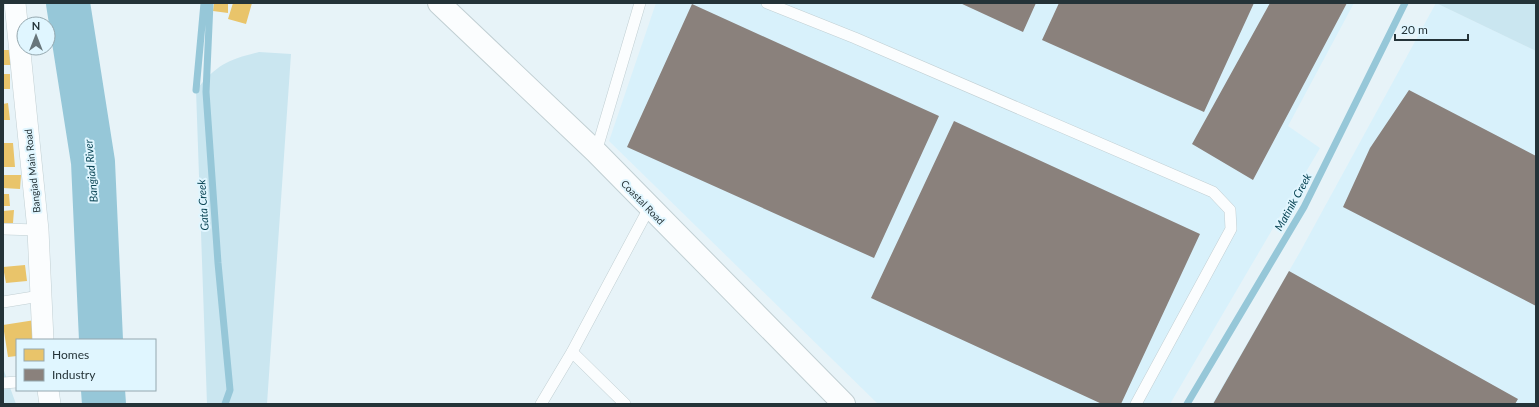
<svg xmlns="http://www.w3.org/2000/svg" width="1539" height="407" font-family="Lato,sans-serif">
  <rect width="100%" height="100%" fill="#e7f3f8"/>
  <path fill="#d8f1fb" d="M656 3H1354L1288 126 1320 148 1170 404H878L609 141Z
    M1436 3 1536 51V404H1212L1300 252Z"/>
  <path fill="#cae6f0" d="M1436 3H1536V51Z
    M259 52 291 54 267 404H207L196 90C218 64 227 60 259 52Z
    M3 368 16 404H3Z"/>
  <path fill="#e9c46a" d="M214 3H228V13L213 11Z
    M233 3H252L246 24 228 19Z
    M3 50H10L11 65H3Z
    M3 74H10V89H3Z
    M8 103 10 120H3V104Z
    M3 143H13L15 167H3Z
    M3 175H21L20 189 3 188Z
    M3 194H9L10 206H3Z
    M14 210 13 223H3V211Z
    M25 265 27 281 6 283 3 267Z
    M35 320 39 340H17V356L8 357 3 325Z"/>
  <path fill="#8a817c" d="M960 3H1036L1023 32Z
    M1059 3H1254L1204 112 1042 40Z
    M1270 3H1347L1253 180 1192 144Z
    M692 4 939 116 874 258 627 147Z
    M1409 90 1536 156V306L1343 207 1370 148Z
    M954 121 1200 234 1121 404H1102L871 298Z
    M1289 271 1518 399 1515 404H1213Z"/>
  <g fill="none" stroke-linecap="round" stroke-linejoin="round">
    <path stroke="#96c7d8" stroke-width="7" d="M210 3 206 92 218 263 230 390 225 404
      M196 90 204 3
      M1187 404 1304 207 1405 3"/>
    <path stroke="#96c7d8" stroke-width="44" d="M68 3 93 162 101 340
      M103 390 104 404"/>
    <g stroke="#c1cfd3" stroke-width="12">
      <path id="lane" d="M767 3 855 38 1213 192 1230 210 1231 229 1136 404
        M596 152 640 3
        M3 229 38 230
        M3 302 40 296
        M572 352 625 404
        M3 383 17 382
        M541 404 572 352 649 208"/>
    </g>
    <g stroke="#c1cfd3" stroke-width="22">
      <path id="street" d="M15 3 38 230 43 340
        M48 390 50 404"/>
    </g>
    <g stroke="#c1cfd3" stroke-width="24">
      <path id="secondary" d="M439 3 596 152 844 404"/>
    </g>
    <use href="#lane" stroke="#fbfdfe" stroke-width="11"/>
    <use href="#street" stroke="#fbfdfe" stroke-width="21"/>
    <use href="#secondary" stroke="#fbfdfe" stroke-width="22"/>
  </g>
  <g text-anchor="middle" stroke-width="4" stroke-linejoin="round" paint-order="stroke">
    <g font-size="10" fill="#243338" stroke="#e0f6ff">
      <text transform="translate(32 171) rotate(-96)" y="4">Bangiad Main Road</text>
      <text transform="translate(643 202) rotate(46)" y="4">Coastal Road</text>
    </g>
    <g font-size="11" font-style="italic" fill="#0b4656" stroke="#e0f6ff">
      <text transform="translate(91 171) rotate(-95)" y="4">Bangiad River</text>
      <text transform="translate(1293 202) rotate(-61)" y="4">Matinik Creek</text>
      <text transform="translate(203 205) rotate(-94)" y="4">Gata Creek</text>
    </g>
  </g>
  <rect width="1539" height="407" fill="none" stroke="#243338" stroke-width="8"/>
  <rect x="16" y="339" width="140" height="52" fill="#e0f6ff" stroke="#95a8af"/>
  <rect x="24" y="349" width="20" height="12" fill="#e9c46a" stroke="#95a8af"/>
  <text x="52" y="359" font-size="12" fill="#243338">Homes</text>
  <rect x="24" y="369" width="20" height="12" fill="#8a817c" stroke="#95a8af"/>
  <text x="52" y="379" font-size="12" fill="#243338">Industry</text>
  <g transform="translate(36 36)"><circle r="19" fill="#e0f6ff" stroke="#95a8af"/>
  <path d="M0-3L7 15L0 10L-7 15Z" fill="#68767b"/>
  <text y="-6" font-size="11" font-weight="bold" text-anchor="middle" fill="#243338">N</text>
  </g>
  <path d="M1395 34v6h73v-6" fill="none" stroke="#243338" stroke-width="2"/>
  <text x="1401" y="34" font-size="12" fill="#243338" stroke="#e0f6ff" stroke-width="3" paint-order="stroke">20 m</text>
</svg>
